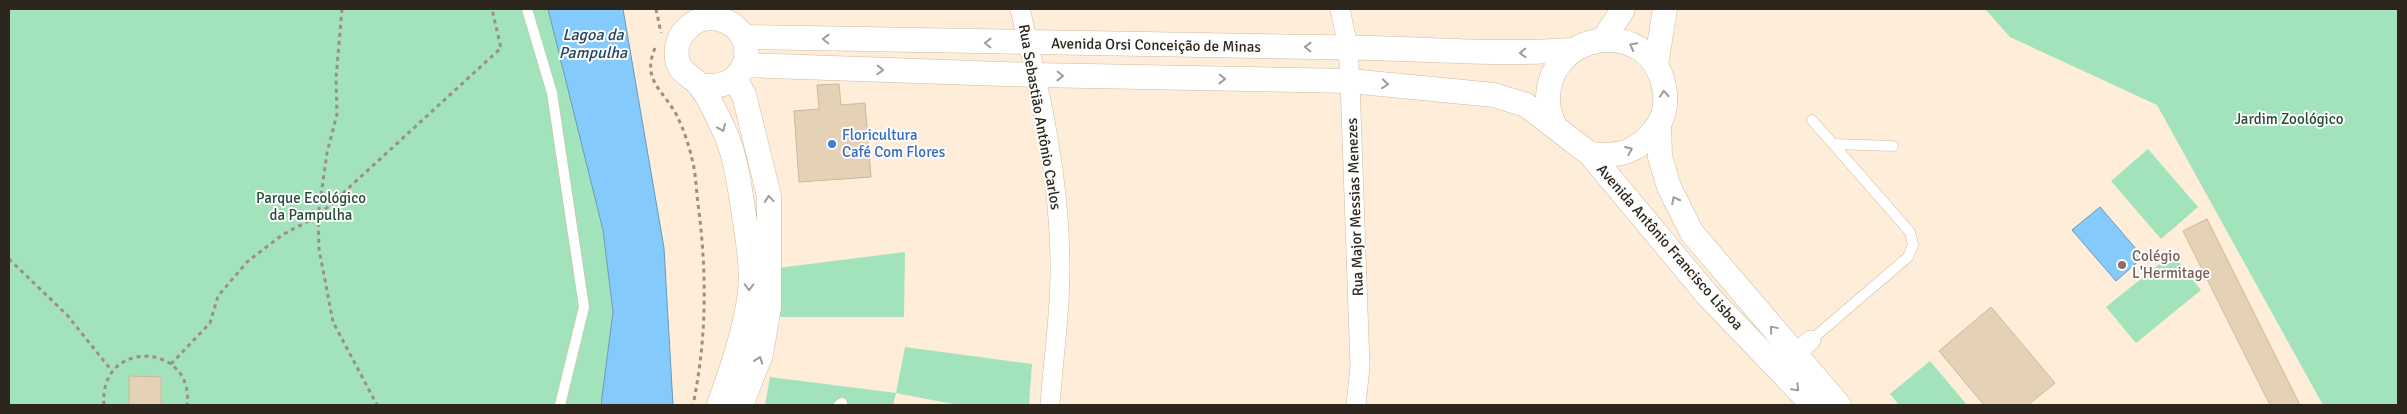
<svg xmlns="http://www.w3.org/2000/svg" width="2407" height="414" font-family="Signika,sans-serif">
  <rect width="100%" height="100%" fill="#feedd8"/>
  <path fill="#a2e3bb" d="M9 9H548L603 230 613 312 601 405H9Z
    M1985 9H2398V405H2323L2157 105 2010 37Z
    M2148 149 2198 207 2161 239 2111 181Z
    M905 252 904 317H778V268Z
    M2172 254 2201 290 2136 343 2106 307Z
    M905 347 1032 364 1029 405H958L896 393 893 405H765L770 377 896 393Z
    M1930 361 1967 405H1899L1890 394Z"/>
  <path fill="#85cafd" stroke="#6b99ba" d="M548 9H623L664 248 673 405H601L613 312 603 230Z
    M2100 207 2143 257 2116 281 2072 230Z"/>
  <path fill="#e5d1b6" stroke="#cbb89e" d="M839 84 841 105 865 103 871 177 799 182 794 111 819 109 817 85Z
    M2207 219 2300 405H2270L2183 231Z
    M1991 307 2055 383 2028 405H1984L1939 351Z
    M129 376 161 377V405H129Z"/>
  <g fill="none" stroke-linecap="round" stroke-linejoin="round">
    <g stroke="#cebaa0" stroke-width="11">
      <path id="service" d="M527 9 552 93 584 307 560 405
        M1834 144 1893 146
        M1811 340 1908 257 1913 245 1910 232 1812 120
        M839 405 842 403"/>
    </g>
    <g stroke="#cebaa0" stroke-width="20">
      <path id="minor" d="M1020 9C1041 94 1061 184 1060 272 1060 316 1053 361 1050 405
        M1340 9 1348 47 1350 81 1360 367 1356 405
        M1795 354 1811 340"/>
    </g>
    <g stroke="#cebaa0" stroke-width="25">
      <path id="tertiary" d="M741 35 752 37C941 42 1131 45 1321 47 1405 47 1488 56 1572 50
        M1604 39 1623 9
        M744 65 1035 75 1350 81 1494 95 1526 105 1590 154 1710 298 1813 405
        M1656 65 1665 9
        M735 79 744 95 769 196V307L761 354 741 405
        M700 85C752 95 763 30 719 19 696 13 673 35 677 58 679 74 692 75 700 86 709 97 716 113 722 126 734 150 738 176 742 202 746 231 753 263 750 292 745 332 732 368 719 405
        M1659 124 1660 157 1669 187 1692 233 1839 405
        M1554 125C1552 118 1548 110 1548 103 1545 30 1650 15 1664 87 1667 100 1665 117 1656 128 1638 152 1621 157 1590 154"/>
    </g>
    <path stroke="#9c9080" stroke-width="3" stroke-dasharray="4 4" stroke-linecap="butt" d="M342 9 336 78 337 114 327 153 318 216 319 249 333 322 377 405
      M656 9 661 33
      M655 48C641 81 664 90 677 116 683 128 689 145 692 159 696 173 696 189 698 204 707 272 707 338 693 405
      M9 259 67 315 112 371
      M171 364 210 323 218 296 247 262 282 235 318 216 501 48 492 9
      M104 405C98 338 195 342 187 405"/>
    <use href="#service" stroke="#fff" stroke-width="10"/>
    <use href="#minor" stroke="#fff" stroke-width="19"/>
    <use href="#tertiary" stroke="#fff" stroke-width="24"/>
  </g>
  <defs><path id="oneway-chevron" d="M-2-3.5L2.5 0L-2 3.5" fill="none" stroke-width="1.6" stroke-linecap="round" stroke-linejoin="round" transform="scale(1.25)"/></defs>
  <g stroke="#a09d99">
    <use href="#oneway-chevron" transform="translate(826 39) rotate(-179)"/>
    <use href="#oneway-chevron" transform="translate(988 43) rotate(-179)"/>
    <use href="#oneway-chevron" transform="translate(1633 46) rotate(-153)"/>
    <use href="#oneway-chevron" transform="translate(1308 47) rotate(-179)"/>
    <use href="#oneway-chevron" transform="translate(1523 53) rotate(178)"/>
    <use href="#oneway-chevron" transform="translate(880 70) rotate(2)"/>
    <use href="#oneway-chevron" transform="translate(1060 76) rotate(1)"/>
    <use href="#oneway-chevron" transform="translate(1222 79) rotate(1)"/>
    <use href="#oneway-chevron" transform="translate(1385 84) rotate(5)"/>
    <use href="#oneway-chevron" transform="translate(1664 94) rotate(-93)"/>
    <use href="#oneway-chevron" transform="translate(722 128) rotate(67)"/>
    <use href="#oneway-chevron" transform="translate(1629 150) rotate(-23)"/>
    <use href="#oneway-chevron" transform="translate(769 199) rotate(-95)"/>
    <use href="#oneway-chevron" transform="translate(1675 200) rotate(-117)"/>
    <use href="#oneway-chevron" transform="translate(749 287) rotate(91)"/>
    <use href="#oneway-chevron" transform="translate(1773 329) rotate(-130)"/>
    <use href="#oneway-chevron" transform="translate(759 360) rotate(-70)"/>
    <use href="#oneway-chevron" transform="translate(1796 388) rotate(46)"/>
  </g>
  <circle fill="#3f7fe0" stroke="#fdfdfd" stroke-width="2" cx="832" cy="144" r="5"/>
  <circle fill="#8d6e63" stroke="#fdfdfd" stroke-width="2" cx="2122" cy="265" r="5"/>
  <g text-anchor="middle" stroke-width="4" stroke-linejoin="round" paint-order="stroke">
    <g font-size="15" fill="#2d261c" stroke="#fdfdfd">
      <text transform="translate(1156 45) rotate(1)" y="5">Avenida Orsi Conceição de Minas</text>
      <text transform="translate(1040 117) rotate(80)" y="5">Rua Sebastião Antônio Carlos</text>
      <text transform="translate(1355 207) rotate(-92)" y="5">Rua Major Messias Menezes</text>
      <text transform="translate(1670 247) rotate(49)" y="5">Avenida Antônio Francisco Lisboa</text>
    </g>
    <g font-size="15" fill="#244d36" stroke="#fdfdfd">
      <text x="2289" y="124">Jardim Zoológico</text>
      <text x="311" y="203">Parque Ecológico<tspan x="311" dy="17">da Pampulha</tspan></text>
    </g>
    <g font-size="15" fill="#366cbe" stroke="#fdfdfd" text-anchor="start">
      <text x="842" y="140">Floricultura<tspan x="842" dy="17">Café Com Flores</tspan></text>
    </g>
    <g font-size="15" fill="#785e54" stroke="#fdfdfd" text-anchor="start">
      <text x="2132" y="261">Colégio<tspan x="2132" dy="17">L'Hermitage</tspan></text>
    </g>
    <g font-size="16" font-style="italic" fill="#224762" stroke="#fdfdfd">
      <text x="593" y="40">Lagoa da<tspan x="593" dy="18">Pampulha</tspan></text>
    </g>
  </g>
  <rect width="2407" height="414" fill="none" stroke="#2d261c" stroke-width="20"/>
</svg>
